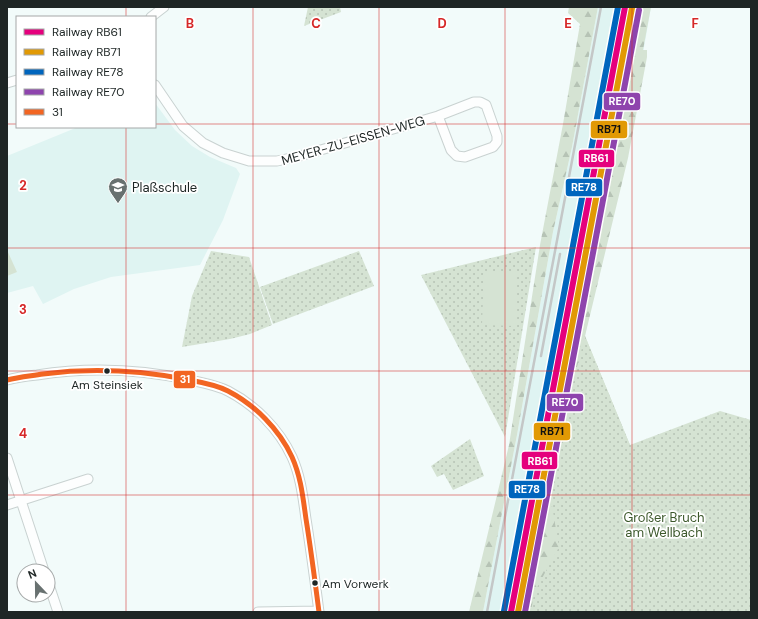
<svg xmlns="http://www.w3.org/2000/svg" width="758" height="619" font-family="'DM Sans',sans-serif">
  <defs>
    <pattern id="forest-firs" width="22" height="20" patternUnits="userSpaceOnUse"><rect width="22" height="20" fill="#d5e3d3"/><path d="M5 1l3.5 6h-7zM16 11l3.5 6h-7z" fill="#b6c3b5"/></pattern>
    <pattern id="park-dots" width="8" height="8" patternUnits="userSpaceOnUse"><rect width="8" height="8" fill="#d5e3d3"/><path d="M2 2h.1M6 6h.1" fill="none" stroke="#b6c3b5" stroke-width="1.8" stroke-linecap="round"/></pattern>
  </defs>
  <rect width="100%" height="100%" fill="#f2fbfa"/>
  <path fill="#dff4f2" d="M598 7H651L634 106 526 612H483L517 435 553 232 572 147Z
    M155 103 175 130 192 146 210 157 236 168 240 174 223 220 200 265 111 277 74 289 43 304 33 286 7 293V156L78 127H155Z"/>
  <path fill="url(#forest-firs)" d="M569 7H598L572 147 553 232 517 435 483 612H469L509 445 540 245 563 124 580 24 568 13Z
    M630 7H651L643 50H647V57L628 158 585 336 630 445 751 421V612H517L586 238 617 81Z"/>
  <path fill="url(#park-dots)" d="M308 7H340L341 12 304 26Z
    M536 247 505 437 421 275Z
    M211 251 249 257 272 325 250 334 230 339 182 347 192 296Z
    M359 251 374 286 273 324 260 287Z
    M585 336 630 445 720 411 751 420V612H531L534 593 559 547 551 500 556 459 569 398Z
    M470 439 484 476 453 490 444 474 437 477 431 466Z"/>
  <path fill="#d5e3d3" d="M7 250 17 272 7 276Z
    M484 271 517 272 515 326 482 325Z"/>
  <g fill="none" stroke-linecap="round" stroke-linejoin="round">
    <g stroke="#c9d2d1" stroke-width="11">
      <path id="minor" d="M151 17 164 7
        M7 83 17 80
        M155 85 183 126 203 143 223 153 249 161H277L300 156 438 116 474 102H480L486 105 497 136V142L493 147 465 157 457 156 451 150 438 116
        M7 380C17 377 27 376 37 375 87 367 140 369 190 380 203 383 216 385 228 391 255 405 279 429 292 457 301 477 303 498 306 519 311 550 315 581 319 612
        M7 458 44 571
        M7 505 88 479
        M48 582 58 612
        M258 612 319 611"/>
    </g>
    <use href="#minor" stroke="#fdfefe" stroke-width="9"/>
    <path stroke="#c4c7c7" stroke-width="2.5" d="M541 356 560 254
      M487 612 601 7"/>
    <g stroke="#fff" stroke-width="8">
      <path id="bus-1" d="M7 380C19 377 31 376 43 374 90 368 137 370 184 379 199 382 215 384 228 391 255 405 279 429 292 457 301 477 303 498 306 519 311 550 315 581 319 612"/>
    </g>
    <use href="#bus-1" stroke="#f26522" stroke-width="5"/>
    <g stroke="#fff" stroke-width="9">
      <path id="rail-1" d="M511 612 625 7"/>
    </g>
    <g stroke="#fff" stroke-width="9">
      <path id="rail-2" d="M518 612 632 8"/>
    </g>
    <g stroke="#fff" stroke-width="9">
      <path id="rail-3" d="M504 611 618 7"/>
    </g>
    <g stroke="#fff" stroke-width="9">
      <path id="rail-4" d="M525 612 639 10"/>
    </g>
    <use href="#rail-1" stroke="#e5007d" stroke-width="6"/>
    <use href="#rail-2" stroke="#e19904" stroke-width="6"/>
    <use href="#rail-3" stroke="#0065bd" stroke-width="6"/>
    <use href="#rail-4" stroke="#8e44ad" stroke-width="6"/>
  </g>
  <path fill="none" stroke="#d62828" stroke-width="1" stroke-opacity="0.55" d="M126 7V17M253 7V612M379 7V612M505 7V612M632 7V612M7 124H17M155 124H751M126 127V612M7 248H751M7 371H751M7 495H751"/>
  <defs>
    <g id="school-pin" transform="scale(1)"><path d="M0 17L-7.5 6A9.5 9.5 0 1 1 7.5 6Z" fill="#687170" stroke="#fff"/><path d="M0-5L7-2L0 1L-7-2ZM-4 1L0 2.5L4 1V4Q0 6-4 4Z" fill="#fff"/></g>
  </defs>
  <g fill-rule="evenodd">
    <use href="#school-pin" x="118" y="187"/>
  </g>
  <g fill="#1e2625" stroke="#fff" stroke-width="1.5">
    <circle cx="107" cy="371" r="3.5"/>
    <circle cx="315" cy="583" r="3.5"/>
  </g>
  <g text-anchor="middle" stroke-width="3.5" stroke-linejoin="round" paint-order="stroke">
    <g font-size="12" fill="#1e2625" stroke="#fff">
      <text x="107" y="389">Am Steinsiek</text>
      <text x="322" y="588" text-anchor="start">Am Vorwerk</text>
    </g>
    <g font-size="13" fill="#1e2625" stroke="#fff">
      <text transform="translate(353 140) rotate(-16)" y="5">MEYER-ZU-EISSEN-WEG</text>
    </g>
    <g font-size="13" fill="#1e2625" stroke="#fff" text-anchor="start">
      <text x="132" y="192">Plaßschule</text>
    </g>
    <g font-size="13" fill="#3d592c" stroke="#fff">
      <text x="664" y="522">Großer Bruch<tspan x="664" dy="15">am Wellbach</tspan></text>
    </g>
  </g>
  <g font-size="13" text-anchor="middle" font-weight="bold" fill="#d62828" stroke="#fff" stroke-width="3.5" stroke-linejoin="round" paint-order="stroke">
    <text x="190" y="28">B</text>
    <text x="316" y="28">C</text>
    <text x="442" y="28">D</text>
    <text x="568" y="28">E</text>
    <text x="695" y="28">F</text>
    <text x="23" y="190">2</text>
    <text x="23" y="314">3</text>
    <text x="23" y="438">4</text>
  </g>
  <g stroke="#fff" stroke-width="1.5">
    <rect x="603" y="92" width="38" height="19" rx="4" fill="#8e44ad"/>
    <rect x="590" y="120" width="38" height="19" rx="4" fill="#e19904"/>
    <rect x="578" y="149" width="37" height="19" rx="4" fill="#e5007d"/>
    <rect x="565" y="178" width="38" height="19" rx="4" fill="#0065bd"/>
    <rect x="173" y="370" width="23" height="19" rx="4" fill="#f26522"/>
    <rect x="546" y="393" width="38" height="19" rx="4" fill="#8e44ad"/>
    <rect x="533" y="422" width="38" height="19" rx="4" fill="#e19904"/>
    <rect x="521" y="451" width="37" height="19" rx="4" fill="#e5007d"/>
    <rect x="508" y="480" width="38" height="19" rx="4" fill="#0065bd"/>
  </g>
  <g font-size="11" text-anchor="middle" font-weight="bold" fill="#fff">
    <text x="622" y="105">RE70</text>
    <text x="596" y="162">RB61</text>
    <text x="584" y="191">RE78</text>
    <text x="185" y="383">31</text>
    <text x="565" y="406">RE70</text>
    <text x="540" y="465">RB61</text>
    <text x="527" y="493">RE78</text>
  </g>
  <g font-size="11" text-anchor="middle" font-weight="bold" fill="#111">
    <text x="609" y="133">RB71</text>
    <text x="552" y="435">RB71</text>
  </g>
  <rect width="758" height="619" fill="none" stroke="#1e2625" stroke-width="16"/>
  <rect x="16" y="16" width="140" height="112" fill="#ffffff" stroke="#a5a8a8"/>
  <rect x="24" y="29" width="20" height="6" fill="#e5007d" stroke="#a5a8a8"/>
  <text x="52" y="36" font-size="12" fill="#1e2625">Railway RB61</text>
  <rect x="24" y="49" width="20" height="6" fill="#e19904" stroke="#a5a8a8"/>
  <text x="52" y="56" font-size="12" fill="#1e2625">Railway RB71</text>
  <rect x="24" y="69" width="20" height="6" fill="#0065bd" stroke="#a5a8a8"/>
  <text x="52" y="76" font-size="12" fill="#1e2625">Railway RE78</text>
  <rect x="24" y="89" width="20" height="6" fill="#8e44ad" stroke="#a5a8a8"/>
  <text x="52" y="96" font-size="12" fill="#1e2625">Railway RE70</text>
  <rect x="24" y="109" width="20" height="6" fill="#f26522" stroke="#a5a8a8"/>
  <text x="52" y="116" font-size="12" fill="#1e2625">31</text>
  <g transform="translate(36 583) rotate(338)"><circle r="19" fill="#ffffff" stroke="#a5a8a8"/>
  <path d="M0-3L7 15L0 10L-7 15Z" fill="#687170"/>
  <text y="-6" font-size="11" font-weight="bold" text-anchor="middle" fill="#1e2625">N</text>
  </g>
</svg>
